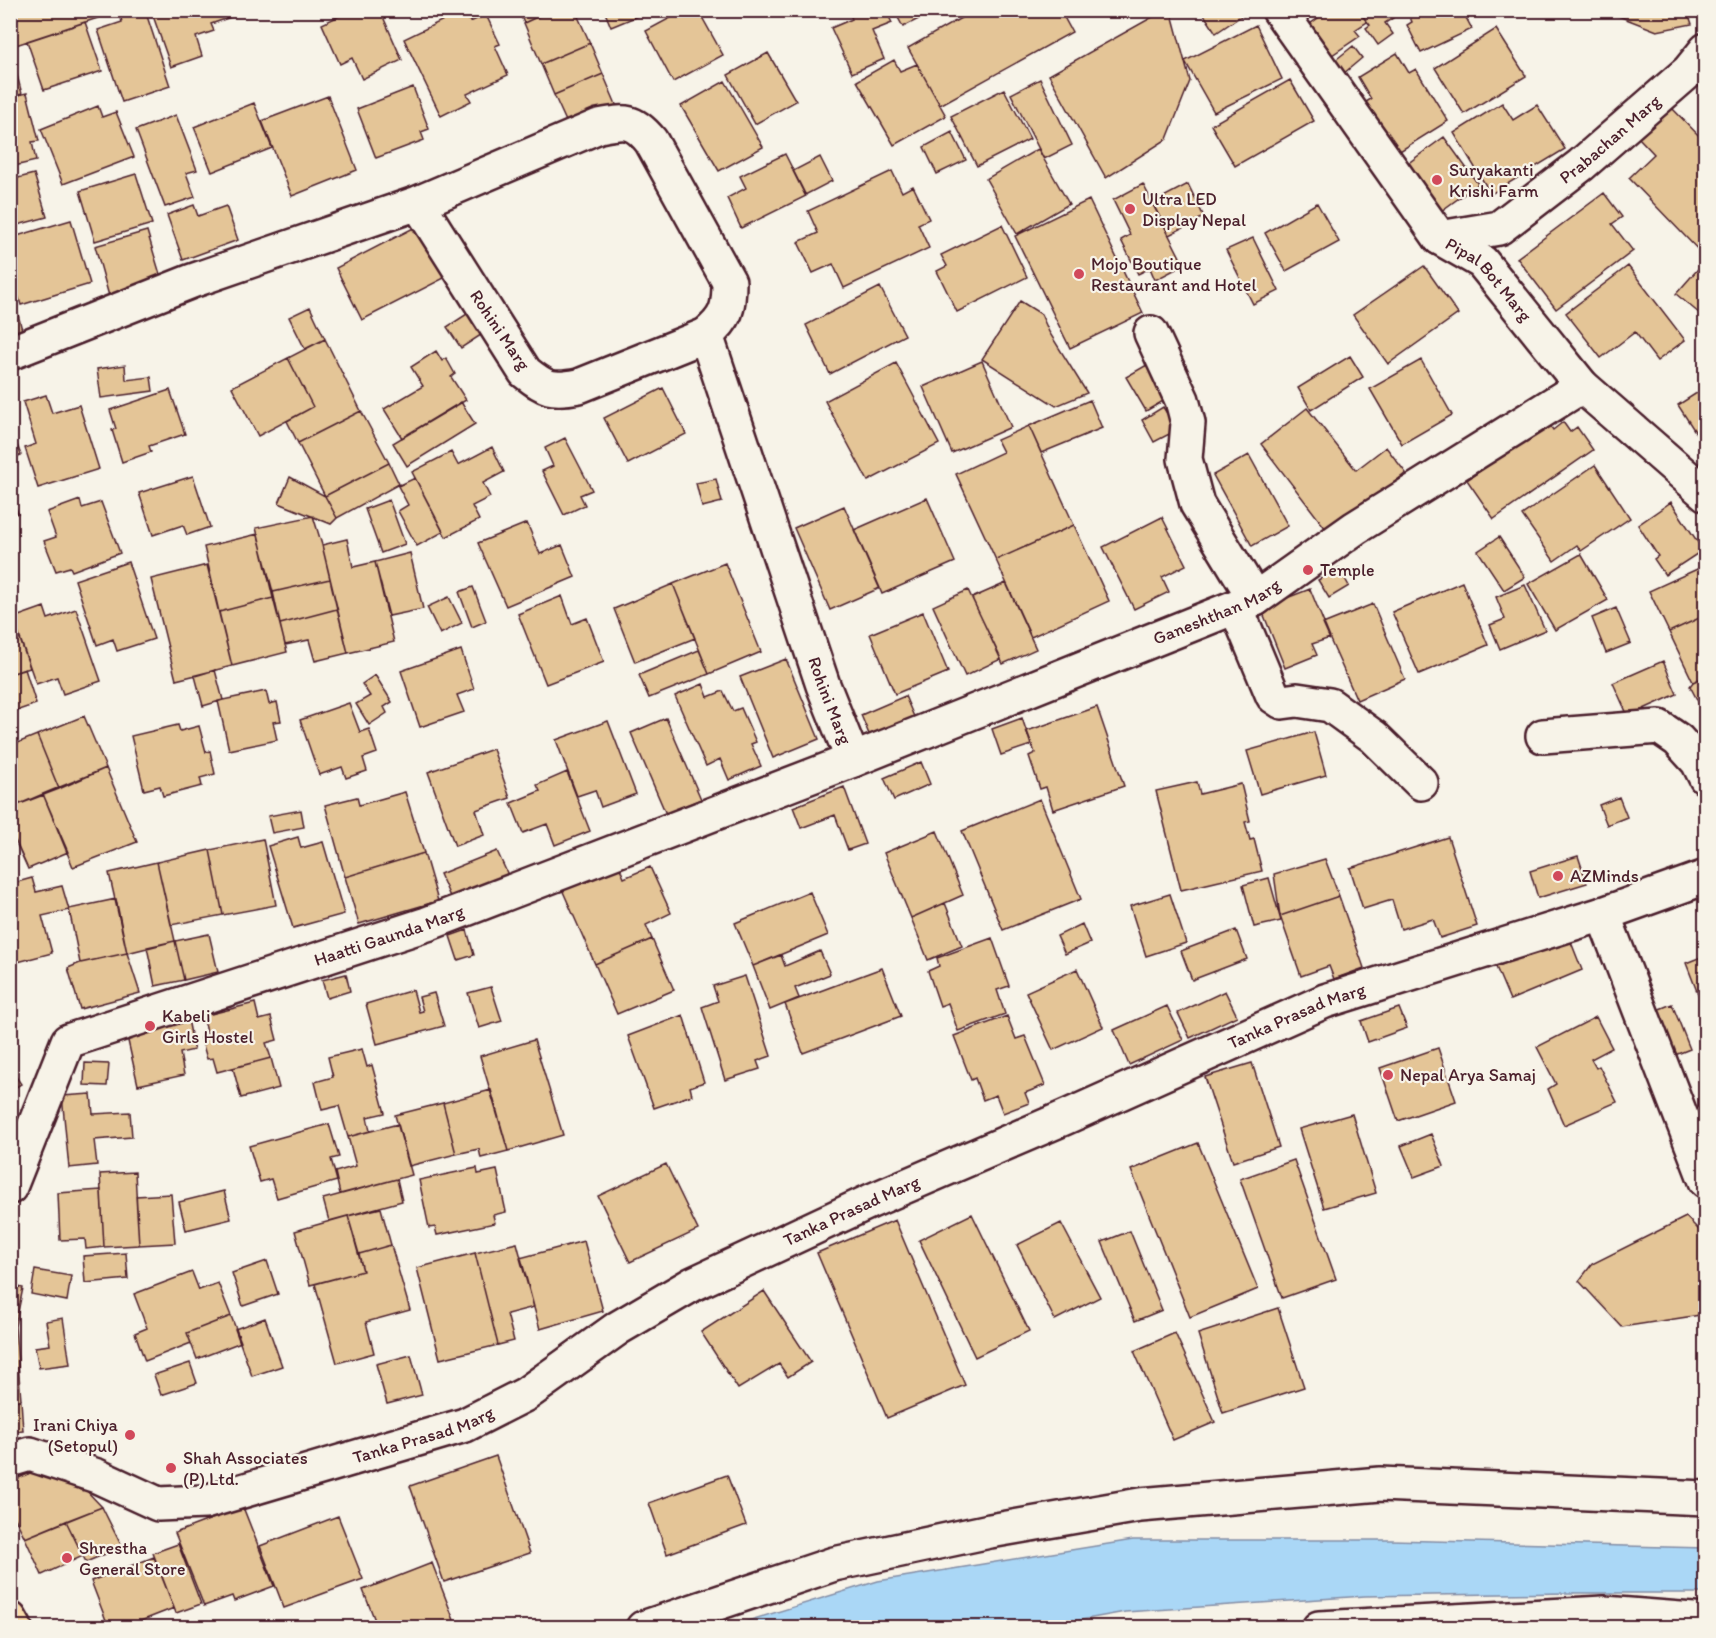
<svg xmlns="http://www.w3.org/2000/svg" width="1716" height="1638" font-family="Itim,sans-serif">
  <rect width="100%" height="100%" fill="#f7f3e8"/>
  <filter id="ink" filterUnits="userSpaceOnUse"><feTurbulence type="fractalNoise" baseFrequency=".0167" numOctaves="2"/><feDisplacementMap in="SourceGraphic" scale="12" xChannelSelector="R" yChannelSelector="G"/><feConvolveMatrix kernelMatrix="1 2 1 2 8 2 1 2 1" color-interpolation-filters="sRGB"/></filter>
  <g filter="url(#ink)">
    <path fill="#aad7f6" stroke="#848da5" stroke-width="1.5" d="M1133 1540H1391L1705 1548V1593H1569L1365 1596 1125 1612 1037 1628 728 1627 878 1581Z"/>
    <path fill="#e4c597" stroke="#4a1f2b" stroke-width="1.5" d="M10 10H122L10 47Z
      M122 10H145L170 86 122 102 98 30 122 22 119 11Z
      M151 10H248V11L211 24 214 31 196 37 202 56 171 67Z
      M352 10H380L402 60 362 79 352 58 340 64 322 24Z
      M464 10 470 22 486 15 500 44 495 46 508 75 467 94 471 101 441 116 404 39Z
      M518 10H551L524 23Z
      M552 10H575L590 43 541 64 524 23Z
      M604 10H652L611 27Z
      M685 10H698L723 55 673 82 646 31Z
      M848 10H886L892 23 872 31 884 59 852 73 831 28 852 19Z
      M894 10H936L903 27Z
      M975 10H1060L1072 32 940 105 908 48Z
      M1165 10H1171L1190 81 1167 139 1106 178 1049 75Z
      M1201 10H1250L1216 33Z
      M1329 10H1367L1361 14 1367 22 1355 30 1360 36 1332 55 1310 24Z
      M1368 10H1388L1393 18 1385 23 1393 34 1378 45 1366 28 1370 25 1362 15Z
      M1407 10H1466L1463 12 1472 29 1421 53 1407 25 1412 22Z
      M1603 10H1687L1692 24 1657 31Z
      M85 22 102 71 44 90 27 41Z
      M1256 25 1282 79 1214 112 1185 61Z
      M1496 29 1526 76 1464 114 1435 68Z
      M590 43 603 74 554 95 541 64Z
      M1353 46 1362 58 1343 74 1333 62Z
      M10 49 22 94 10 97Z
      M768 53 796 101 755 124 728 75Z
      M1397 53 1409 73 1416 69 1448 121 1392 156 1361 105 1371 99 1358 77Z
      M894 60 900 71 917 64 946 116 894 145 857 81Z
      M603 74 618 109 570 130 554 95Z
      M1040 79 1072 145 1044 159 1011 94Z
      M1290 80 1314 121 1235 166 1211 125Z
      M725 81 763 147 719 171 681 106Z
      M413 87 429 129 421 132 424 140 376 158 357 109Z
      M1004 89 1030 139 977 166 951 116Z
      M27 93 39 141 32 142 36 161 10 167V97Z
      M328 96 357 170 292 196 262 121Z
      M254 103 272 148 212 172 194 127Z
      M1502 103 1513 120 1537 105 1565 149 1491 194 1454 133Z
      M98 106 102 117 116 112 134 157 63 184 41 129Z
      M1671 107 1706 143V258L1629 178 1654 154 1639 138Z
      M176 115 197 170 186 173 195 197 165 207 136 130Z
      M952 132 966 160 937 174 924 147Z
      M1444 137 1478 184 1437 214 1403 167Z
      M1038 149 1069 204 1017 234 986 179Z
      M785 154 806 196 741 228 727 198 746 188 740 176Z
      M820 157 832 181 805 195 793 171Z
      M892 171 902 192 913 186 929 219 918 224 929 248 844 288 833 264 813 273 798 242 818 233 808 211Z
      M34 174 47 217 10 227V180Z
      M136 174 152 224 95 241 80 191Z
      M1143 184 1184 265 1155 280 1150 268 1138 274 1121 240 1130 235 1113 200Z
      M1188 184 1204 217 1169 235 1152 203Z
      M1604 193 1622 217 1612 224 1633 251 1556 309 1517 258Z
      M1089 200 1143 313 1070 348 1015 236Z
      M1317 203 1339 242 1286 271 1265 233Z
      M194 205 198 216 226 206 238 240 183 260 167 215Z
      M71 220 90 284 21 305 10 270V238Z
      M425 222 452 274 362 320 336 268Z
      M1002 225 1027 277 957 312 937 271 947 266 941 255Z
      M147 231 162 281 109 296 95 246Z
      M1253 238 1279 291 1253 304 1226 250Z
      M1704 262 1706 264V319L1676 294Z
      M1424 266 1458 314 1388 364 1353 315Z
      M1628 266 1685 340 1657 361 1635 332 1601 358 1566 313Z
      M10 283 22 330 10 334Z
      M880 287 905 335 830 374 806 325Z
      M1020 301 1041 314 1049 332 1087 393 1056 406 982 359Z
      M310 307 325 339 305 349 289 317Z
      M470 312 484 333 461 348 447 327Z
      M325 339 361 411 298 443 287 421 313 407 288 358Z
      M436 351 442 361 446 358 455 374 451 377 466 400 402 438 384 409 423 386 411 367Z
      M1350 356 1363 377 1311 410 1298 388Z
      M288 358 313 407 258 436 232 387Z
      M1421 360 1452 415 1402 444 1370 389Z
      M982 361 1011 427 952 453 923 387Z
      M1152 362 1172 396 1146 411 1126 377Z
      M896 363 939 444 868 481 825 401Z
      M125 365 126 380 151 377 153 391 101 398 97 369Z
      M663 388 686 434 628 464 604 418Z
      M1703 389 1706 392V427L1696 433 1678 405Z
      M170 390 185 434 149 446 151 452 122 462 112 430 116 429 110 410Z
      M46 395 52 413 79 405 99 469 38 488 25 448 36 444 23 402Z
      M1090 400 1102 428 1041 453 1029 426Z
      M461 402 475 424 407 466 393 443Z
      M1163 407 1177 430 1154 442 1142 420Z
      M1307 408 1356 470 1386 447 1406 473 1329 533 1261 444Z
      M361 411 389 463 325 496 298 443Z
      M1563 422 1570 432 1577 427 1593 450 1494 519 1467 480 1549 424 1553 430Z
      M1029 426 1074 525 996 560 956 474 1003 452 997 440Z
      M10 427 21 455 10 459Z
      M565 438 592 490 580 495 585 505 564 515 542 471 553 466 545 448Z
      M492 447 504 472 483 483 490 497 472 506 479 520 446 537 412 472 451 452 458 465Z
      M1249 455 1288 526 1252 546 1213 475Z
      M389 463 399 484 337 518 325 496Z
      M1595 465 1630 518 1581 551 1577 545 1554 561 1522 515Z
      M193 476 210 527 187 535 183 525 153 535 139 493Z
      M290 477 325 496 337 518 331 524 279 503Z
      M415 478 443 532 417 546 398 511 408 505 398 486Z
      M716 479 722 502 702 507 696 483Z
      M10 492 18 513 10 516Z
      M927 498 955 562 882 594 854 530Z
      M80 500 82 508 101 502 120 553 72 571 70 567 56 571 44 541 56 537 47 512Z
      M389 500 405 544 381 553 365 509Z
      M1671 502 1703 550 1665 575 1654 559 1658 556 1638 525Z
      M844 506 880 588 830 610 794 528Z
      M313 516 322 545 330 579 273 592 256 528Z
      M1162 517 1186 565 1162 577 1169 592 1134 609 1103 547Z
      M527 523 540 554 562 545 575 577 506 606 478 543Z
      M1074 525 1109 601 1031 637 996 560Z
      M258 534 273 598 219 612 204 547Z
      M1499 537 1525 577 1504 590 1478 551Z
      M347 539 353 567 375 562 394 642 348 653 322 545Z
      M410 553 423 609 389 616 375 562Z
      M1581 554 1608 600 1555 630 1528 584Z
      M128 562 154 639 117 651 113 639 97 645 75 580Z
      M725 563 761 652 709 674 673 584Z
      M207 565 232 666 176 680 151 579Z
      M1706 565V615L1669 632 1649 591Z
      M1339 568 1349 586 1329 598 1318 580Z
      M330 579 337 609 280 624 273 592Z
      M1462 582 1488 645 1419 674 1392 612Z
      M1006 583 1036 649 1003 664 972 598Z
      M673 584 695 638 635 662 614 609Z
      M1525 585 1545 630 1500 649 1490 625 1505 619 1496 597Z
      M473 587 486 621 472 627 459 592Z
      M1310 589 1330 638 1312 644 1317 655 1285 668 1261 608Z
      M968 590 1001 659 965 676 933 606Z
      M562 596 572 624 587 618 604 662 546 684 518 614Z
      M449 597 462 623 440 634 427 607Z
      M273 598 287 652 232 666 219 612Z
      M1373 604 1405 679 1357 700 1323 624Z
      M44 607 48 619 76 609 101 681 63 694 57 677 36 684 13 618Z
      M1616 608 1631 643 1606 653 1592 618Z
      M337 609 348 653 315 661 309 640 285 645 280 624Z
      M923 612 948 672 895 694 870 634Z
      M1706 615V676L1693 682 1669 632Z
      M15 625 30 668 10 674V626Z
      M461 650 474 689 457 695 464 712 420 727 401 671Z
      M699 650 709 674 649 698 639 675Z
      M786 659 819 739 773 758 740 677Z
      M1663 661 1677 694 1628 716 1613 683Z
      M25 669 36 704 10 713V674Z
      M215 670 223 700 203 706 195 676Z
      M375 675 392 702 384 707 387 713 369 725 356 704 370 696 362 684Z
      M1706 676V717L1690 686 1693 682Z
      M703 684 708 697 723 691 733 711 741 708 756 742 751 744 761 766 729 780 720 759 706 766 675 696Z
      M266 691 269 704 277 702 281 721 273 722 277 740 229 750 218 701Z
      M905 696 915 719 871 739 861 715Z
      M349 703 360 732 369 729 377 753 363 758 367 771 346 778 342 767 319 775 300 720Z
      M1097 707 1124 786 1053 810 1046 787 1040 789 1029 756 1035 753 1027 731Z
      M84 716 106 768 59 789 37 735Z
      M666 718 701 799 666 814 631 733Z
      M1022 718 1031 745 1001 755 992 729Z
      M608 721 636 794 601 807 595 790 577 796 556 740Z
      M178 725 180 731 199 726 206 752 210 751 215 774 200 778 202 786 163 796 160 786 144 790 131 736Z
      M1314 732 1326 775 1260 794 1247 751Z
      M37 735 59 789 10 808V746Z
      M493 749 510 798 476 810 484 835 455 846 428 772Z
      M921 762 930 784 894 800 884 778Z
      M106 768 137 842 73 867 43 794Z
      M567 772 590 831 555 845 547 824 523 833 511 803 540 791 537 785Z
      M1197 782 1200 794 1241 784 1250 821 1245 822 1250 840 1254 839 1262 871 1181 890 1156 791Z
      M844 787 865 844 848 850 835 815 801 828 793 807Z
      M405 792 424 853 345 877 325 805 357 797 359 805Z
      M43 794 68 852 28 869 14 838 10 840V808Z
      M1619 797 1627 817 1607 825 1599 805Z
      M1040 799 1081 899 1003 930 962 831Z
      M301 810 304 827 272 833 268 816Z
      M937 831 963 895 911 918 884 853Z
      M298 837 301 848 323 842 344 914 293 928 268 846Z
      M1448 837 1477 926 1440 938 1433 919 1401 929 1392 900 1363 909 1350 868Z
      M263 839 276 905 223 915 210 850Z
      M210 850 223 915 171 925 157 862Z
      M497 851 508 875 451 899 440 874Z
      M424 853 438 901 359 924 345 877Z
      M1578 856 1587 883 1538 898 1530 871Z
      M1325 859 1339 896 1280 916 1274 874Z
      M157 862 175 941 127 953 109 873Z
      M618 863 624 878 650 867 671 913 646 925 652 939 595 964 561 887Z
      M32 878 36 892 62 886 69 910 42 916 52 953 10 964V884Z
      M1269 878 1281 921 1254 927 1243 885Z
      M810 892 828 935 753 966 735 923Z
      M1170 894 1186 943 1146 956 1130 906Z
      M1339 896 1364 968 1334 979 1329 966 1301 976 1280 916Z
      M116 899 127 953 80 963 69 909Z
      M945 903 962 946 928 960 911 918Z
      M1082 924 1090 943 1065 954 1057 936Z
      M467 930 474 955 458 960 450 936Z
      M1236 930 1247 959 1192 980 1181 951Z
      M209 934 218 972 184 980 175 941Z
      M1569 937 1582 970 1510 1000 1496 967Z
      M992 938 1009 986 997 990 1005 1014 958 1031 948 1003 940 1006 928 971 939 966 937 958Z
      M652 939 674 990 617 1014 595 964Z
      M175 941 184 980 155 986 147 947Z
      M820 951 830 974 795 988 799 998 770 1010 753 966 781 955 785 966Z
      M127 953 140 993 80 1009 68 968 80 963Z
      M1706 955V1012H1705L1686 963Z
      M882 968 901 1016 803 1053 785 1004Z
      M1077 969 1103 1027 1053 1050 1026 992Z
      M346 974 350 991 327 998 322 980Z
      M745 976 771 1056 757 1061 760 1069 725 1080 702 1007 718 1001 713 986Z
      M491 987 502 1021 479 1028 468 993Z
      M413 990 419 1012 423 1011 419 997 434 993 444 1026 377 1044 366 1004Z
      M1225 991 1237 1016 1190 1038 1178 1013Z
      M255 1003 259 1020 271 1017 277 1040 266 1043 271 1058 217 1072 213 1058 207 1059 201 1038 208 1036 203 1016Z
      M1672 1004 1690 1049 1670 1057 1652 1012Z
      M1167 1006 1183 1040 1129 1065 1114 1030Z
      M1399 1008 1407 1028 1368 1042 1361 1021Z
      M683 1015 704 1082 690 1087 692 1095 654 1108 628 1036Z
      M1007 1016 1016 1039 1025 1036 1045 1085 1025 1093 1029 1103 1003 1113 996 1095 983 1100 975 1078 971 1080 954 1036Z
      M1596 1017 1612 1048 1591 1059 1596 1068 1599 1066 1617 1102 1564 1125 1548 1089 1556 1084 1537 1047Z
      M188 1019 194 1050 180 1053 184 1075 138 1085 126 1032Z
      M534 1040 563 1135 508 1151 480 1056Z
      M1438 1048 1456 1101 1398 1121 1380 1068Z
      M362 1049 367 1067 372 1065 385 1113 367 1117 370 1131 348 1137 339 1106 322 1110 315 1082 333 1077 328 1057Z
      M271 1058 279 1088 241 1098 233 1068Z
      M85 1063 109 1064 107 1086 84 1085Z
      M1252 1063 1279 1147 1233 1162 1205 1077Z
      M10 1068 21 1084 10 1091Z
      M491 1090 508 1151 481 1158 479 1149 456 1154 443 1103Z
      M91 1094 93 1114 130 1112 132 1137 94 1140 97 1165 69 1168 62 1096Z
      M443 1103 456 1154 409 1166 395 1115Z
      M1352 1114 1376 1193 1324 1208 1299 1129Z
      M329 1124 339 1157 331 1159 337 1181 277 1198 271 1179 260 1182 249 1146Z
      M398 1124 412 1175 340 1194 335 1172 356 1166 348 1137Z
      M1431 1134 1444 1166 1414 1177 1401 1146Z
      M1198 1143 1258 1289 1190 1317 1131 1170Z
      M1294 1160 1336 1279 1282 1298 1240 1179Z
      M666 1164 698 1230 630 1262 598 1196Z
      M477 1168 478 1174 497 1170 506 1212 493 1215 495 1223 437 1235 435 1227 429 1228 419 1180Z
      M135 1172 139 1245 104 1247 100 1174Z
      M397 1179 402 1201 329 1221 323 1199Z
      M101 1190 104 1247 86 1249 85 1239 60 1240 58 1193Z
      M224 1191 231 1219 186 1230 179 1202Z
      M171 1194 175 1243 139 1245 136 1196Z
      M381 1208 391 1245 359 1254 348 1216Z
      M972 1214 1029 1331 975 1357 919 1240Z
      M348 1216 363 1271 310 1285 295 1231Z
      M1686 1217 1706 1237V1306L1700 1315 1622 1327 1579 1281 1592 1264Z
      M895 1220 965 1385 887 1418 817 1253Z
      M1061 1223 1100 1297 1055 1320 1017 1245Z
      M1130 1231 1162 1310 1135 1321 1102 1242Z
      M584 1241 603 1311 540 1329 520 1258Z
      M517 1243 534 1307 507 1314 514 1341 498 1345 475 1253Z
      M391 1245 410 1310 366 1322 374 1353 337 1363 315 1284 363 1271 359 1254Z
      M126 1253 128 1279 85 1283 83 1256Z
      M475 1253 498 1345 440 1359 417 1268Z
      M267 1261 278 1294 243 1306 232 1273Z
      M35 1270 71 1276 67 1301 31 1294Z
      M192 1272 199 1290 218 1283 231 1316 187 1333 191 1343 145 1361 135 1333 147 1328 134 1294Z
      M10 1285 23 1288 15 1326 10 1325Z
      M764 1291 811 1362 788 1377 779 1364 738 1389 701 1332Z
      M1278 1308 1304 1387 1223 1413 1198 1334Z
      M231 1316 241 1342 197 1359 187 1333Z
      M63 1318 70 1364 39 1368 35 1347 50 1345 46 1321Z
      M265 1318 282 1366 252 1376 235 1329Z
      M10 1325 15 1326 21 1400 10 1401Z
      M1175 1333 1215 1422 1173 1440 1134 1351Z
      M411 1355 422 1395 387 1404 376 1364Z
      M190 1363 197 1383 161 1395 154 1375Z
      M21 1400 23 1431 10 1432V1401Z
      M496 1456 530 1553 444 1582 410 1486Z
      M41 1468 84 1488 102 1507 25 1538 10 1508V1482Z
      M727 1475 746 1525 667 1554 649 1503Z
      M102 1507 122 1547 86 1562 66 1521Z
      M243 1507 274 1586 234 1601 232 1596 204 1606 175 1533Z
      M338 1516 363 1579 284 1608 260 1546Z
      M66 1521 83 1556 42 1575 25 1538Z
      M178 1544 201 1604 176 1613 153 1553Z
      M154 1557 174 1608 123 1628H109L91 1581Z
      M432 1563 457 1628H378L363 1590Z
      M94 1621 97 1628H78Z"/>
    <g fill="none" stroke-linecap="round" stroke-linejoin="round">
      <g stroke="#4a1f2b" stroke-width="38">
        <g id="minor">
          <path id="s1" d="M1279 10 1440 238 1482 262 1582 386 1706 494"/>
          <path id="s2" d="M1440 238 1499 228 1581 165 1689 71 1706 50"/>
          <path d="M1151 333 1182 400 1188 423 1185 459 1197 504 1255 599"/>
          <path id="s3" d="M706 335 823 685 853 760"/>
          <path d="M10 353 192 281 418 203 599 126C625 121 633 119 651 141L729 282C729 308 727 318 706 335L579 386C552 391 546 389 525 372L418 203"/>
          <path d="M1236 607 1273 696 1282 702 1297 700 1330 705 1374 737 1421 783"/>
          <path d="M1543 736 1659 727 1678 740 1698 762 1706 778"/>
          <path d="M1603 914 1706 1181"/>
          <path id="s4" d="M10 1187 68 1041 427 924 853 760 1255 599 1355 528 1582 386"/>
          <path id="s5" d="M10 1460 30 1454 97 1476 158 1504 205 1502 465 1425 526 1394 618 1328 693 1284 871 1201 1064 1118 1325 1001 1603 914 1706 877"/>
          <path d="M643 1628 834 1564 990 1531 1140 1505 1380 1484 1706 1498"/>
          <path d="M1319 1628 1604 1613 1706 1621"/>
        </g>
      </g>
      <g stroke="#4a1f2b" stroke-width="38">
        <path id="major" d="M10 1619 15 1628"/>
      </g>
      <use href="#minor" stroke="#f7f3e8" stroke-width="33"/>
      <use href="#major" stroke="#fbddab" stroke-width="33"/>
    </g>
  </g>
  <g fill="#d1495b" stroke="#f7f3e8" stroke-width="2">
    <circle cx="1437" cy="180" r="6"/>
    <circle cx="1130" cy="209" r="6"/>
    <circle cx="1079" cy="274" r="6"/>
    <circle cx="1308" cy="570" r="6"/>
    <circle cx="1558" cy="876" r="6"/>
    <circle cx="150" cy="1026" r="6"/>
    <circle cx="1388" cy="1075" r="6"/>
    <circle cx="130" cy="1435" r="6"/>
    <circle cx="171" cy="1468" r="6"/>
    <circle cx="67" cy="1558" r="6"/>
  </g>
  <g text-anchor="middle" stroke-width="4.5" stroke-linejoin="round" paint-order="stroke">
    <g font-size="18" fill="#4a1f2b" stroke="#f7f3e8">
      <text dy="6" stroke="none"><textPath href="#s2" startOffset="202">Prabachan Marg</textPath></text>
      <text dy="6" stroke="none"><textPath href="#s1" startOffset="344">Pipal Bot Marg</textPath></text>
      <text transform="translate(500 330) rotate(56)" y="6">Rohini Marg</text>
      <text dy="6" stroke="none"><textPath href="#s4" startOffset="1384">Ganeshthan Marg</textPath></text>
      <text dy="6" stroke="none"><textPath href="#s3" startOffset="386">Rohini Marg</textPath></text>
      <text dy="6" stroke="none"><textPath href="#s4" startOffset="495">Haatti Gaunda Marg</textPath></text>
      <text dy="6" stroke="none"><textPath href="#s5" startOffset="1406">Tanka Prasad Marg</textPath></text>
      <text dy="6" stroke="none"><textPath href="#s5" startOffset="920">Tanka Prasad Marg</textPath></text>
      <text dy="6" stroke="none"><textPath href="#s5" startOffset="434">Tanka Prasad Marg</textPath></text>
    </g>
    <g font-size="18" fill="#4a1f2b" stroke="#f7f3e8" text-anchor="start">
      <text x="1449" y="176">Suryakanti<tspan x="1449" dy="21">Krishi Farm</tspan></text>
      <text x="1142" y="205">Ultra LED<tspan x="1142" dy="21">Display Nepal</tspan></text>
      <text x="1091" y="270">Mojo Boutique<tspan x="1091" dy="21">Restaurant and Hotel</tspan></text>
      <text x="1320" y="576">Temple</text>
      <text x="1570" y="882">AZMinds</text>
      <text x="162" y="1022">Kabeli<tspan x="162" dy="21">Girls Hostel</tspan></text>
      <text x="1400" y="1081">Nepal Arya Samaj</text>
      <text x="118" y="1431" text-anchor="end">Irani Chiya<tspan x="118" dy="21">(Setopul)</tspan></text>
      <text x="183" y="1464">Shah Associates<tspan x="183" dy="21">(P) Ltd.</tspan></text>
      <text x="79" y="1554">Shrestha<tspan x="79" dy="21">General Store</tspan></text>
    </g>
  </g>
  <rect width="1716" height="1638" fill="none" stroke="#f7f3e8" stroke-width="36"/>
  <rect x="18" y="18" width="1680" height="1602" fill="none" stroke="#4a1f2b" stroke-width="2" filter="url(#ink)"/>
</svg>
